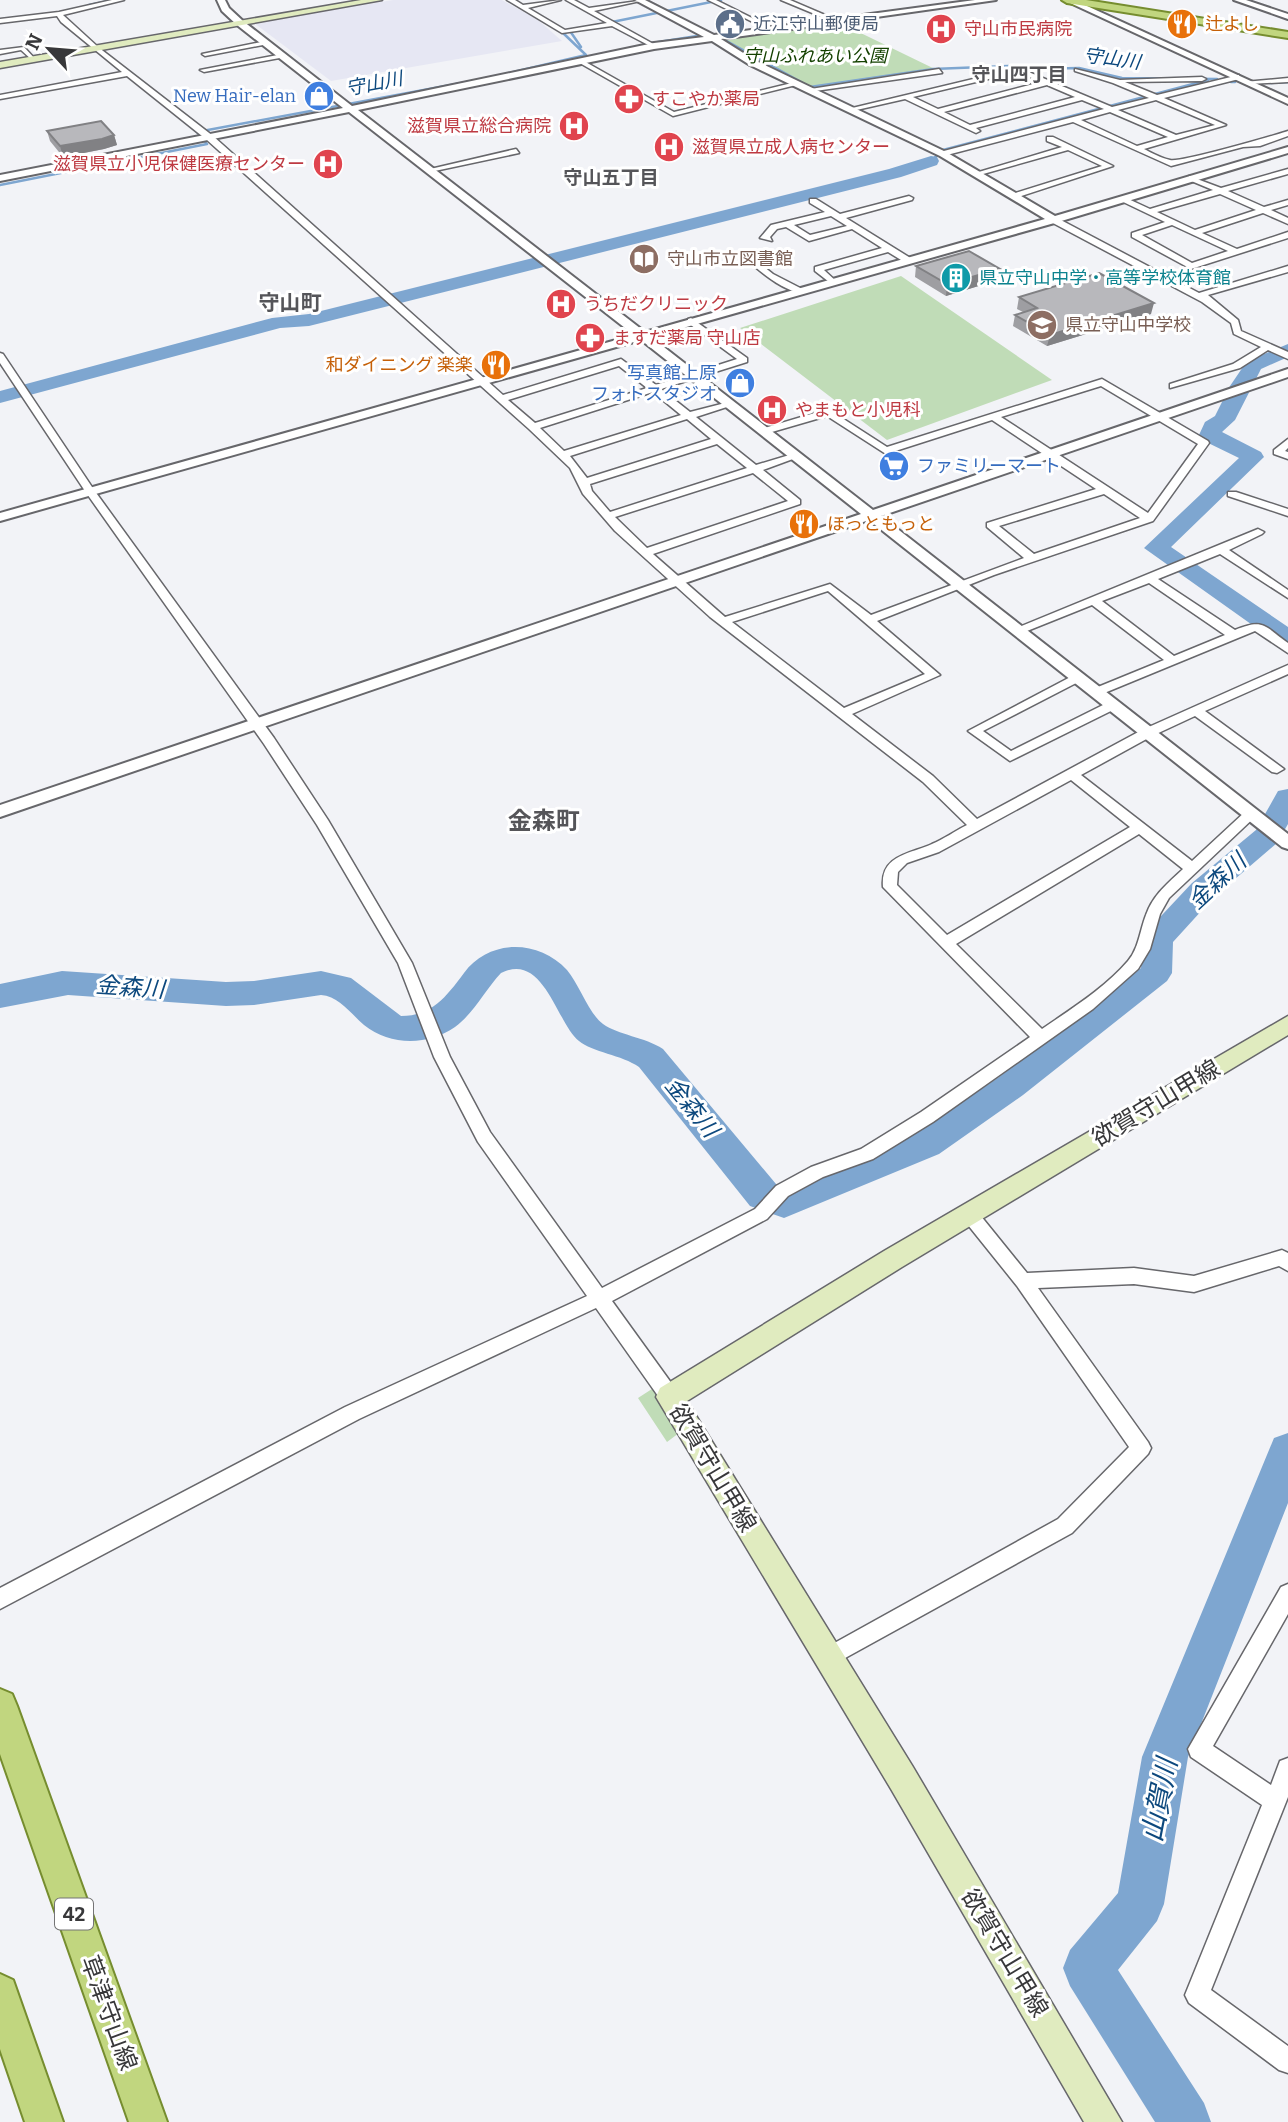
<svg xmlns="http://www.w3.org/2000/svg" width="1288" height="2122" font-family="Bitter,'Noto Sans JP',serif">
  <rect width="100%" height="100%" fill="#f2f3f7"/>
  <path fill="#e6e7f3" d="M393 0H502L538 20 562 41 331 81 254 23Z"/>
  <path fill="#c0dcb7" d="M836 21 939 71 808 90 713 38Z
    M901 276 1052 380 887 440 740 328Z
    M655 1387 683 1430 667 1442 638 1398Z"/>
  <g fill="none" stroke-linecap="round" stroke-linejoin="round">
    <path stroke="#7ea6d0" stroke-width="2.5" d="M89 5 113 0
      M607 23 721 0
      M575 29 570 31 581 47
      M723 39 810 87 933 69 1008 66 1032 69 1079 68 1122 78 1217 79
      M652 43 697 36
      M509 73 586 55 562 32 567 31
      M1231 82H1235
      M1270 83 1288 82
      M931 161 943 150 1208 80
      M0 185 207 144 197 132 472 81"/>
    <path fill="#7ea6d0" fill-rule="evenodd" d="M931 156 937 157 939 161 937 165 901 177 309 326 280 328 0 403V391L272 318 309 314 889 169Z
      M1288 344V357L1261 369 1235 420 1222 432 1261 452 1264 457 1171 547 1288 627V647L1279 644 1144 548 1239 458 1202 440 1199 435 1205 422 1215 416 1230 386 1247 361Z
      M1288 789V824L1277 843 1214 897 1173 942 1172 973 1167 981 1023 1095 939 1154 784 1218 750 1206 639 1067C622 1055 592 1052 579 1041 557 1024 544 951 501 973 485 990 474 1013 455 1027 428 1046 390 1046 364 1025 351 1014 339 996 321 995L254 1005 226 1006 68 995 0 1008V984L62 971 226 982 254 981 321 971 351 978 401 1016C432 1016 446 997 464 973 489 939 538 939 567 970 579 984 589 1014 603 1024 618 1035 645 1037 663 1049L776 1184 783 1187 915 1134 999 1077 1141 968 1143 939 1147 931 1192 883 1256 830 1278 791Z
      M1288 1433V1503L1188 1757 1164 1904 1157 1921 1118 1970 1204 2103 1211 2122H1155L1070 1986 1063 1968 1070 1950 1118 1893 1142 1757 1274 1438Z"/>
    <g stroke="#67676b" stroke-width="3">
      <path id="minor" d="M112 0H124L63 15 98 47 213 136 503 395 621 359 656 385 737 359 688 323V319L691 318 747 358V362L661 389 690 412 733 401V405L696 417 756 465 796 453 801 456 763 470 800 500V504L653 554 725 617 830 584 871 615 1024 558 987 527V523L1096 489 992 420 886 454 827 416 765 434 760 431 761 429 828 409 887 447 1102 379 1208 441 1209 443 1153 521 994 575 877 621 940 675 852 714 933 776 977 819 1142 730 1288 665V674L1205 711 1284 769 1277 773 1272 772 1195 716 1152 736 1081 775 1192 861 1246 811 1251 809 1258 814 1169 898 1160 914 1150 949 1138 969 1093 1009 933 1122 873 1159 823 1177 788 1196 767 1219 612 1301 677 1391 679 1397 677 1403 670 1406 663 1403 596 1308 359 1419 0 1609V1588L345 1407 587 1296 478 1142 434 1057 398 963 317 825 264 744 85 491 0 363V353L3 354 94 490 274 738 328 820 412 963 450 1057 490 1132 602 1288 755 1209 776 1186 811 1167 861 1149 921 1112 1030 1037 883 887C880 855 910 854 932 844 944 839 955 831 967 825L923 782 710 617 615 531 583 494 570 468 529 429 207 140 127 76 0 99V95L122 72 61 22 57 16 0 23V19L59 12ZM619 366 647 388 535 423 508 400ZM1101 386 1198 444 1148 513 1001 417ZM653 392 681 415 564 451 540 428ZM687 419 711 439 587 478 570 456ZM717 444 747 468 610 512 592 491 590 484ZM753 473 788 501 647 548 615 517ZM1104 494 1140 518 1034 554 999 526ZM828 591 925 674 844 708 732 622ZM1071 780 1130 827 947 935 897 885 898 872 907 863 939 852ZM1139 834 1183 869C1168 883 1153 895 1146 915 1140 930 1139 948 1128 961 1105 988 1071 1009 1042 1029L956 944Z
        M507 0H515L523 5 561 0 528 8 565 30 607 23 566 0H574L589 8 645 0 594 11 657 46 652 47 612 26 562 33Z
        M708 0H716L774 29 769 30Z
        M781 0H790L839 21 834 22Z
        M266 41 268 44 205 56 202 54Z
        M24 47 36 60H32L21 50 0 54V50Z
        M283 54 285 57 204 72 200 70Z
        M578 60H582L674 112 796 82 800 84 673 116 578 62Z
        M1019 68 1112 107 1149 98 1113 83 1075 71V69L1120 80 1202 77 1206 79 1202 81 1125 82 1157 95 1239 75V79L1164 98 1226 125 1144 149C1152 153 1161 158 1170 160 1180 163 1272 136 1288 131V136L1260 146 1243 147 1171 166 1073 122 943 156 940 152 1104 109 1082 100 976 128 980 131 976 133 905 99 852 111 848 109ZM1018 72 1041 82 938 109 913 97ZM1047 85 1075 97 970 125 944 112ZM1156 100 1215 125 1176 135 1118 110ZM1110 112 1168 137 1137 146 1081 120Z
        M939 69 942 73 808 92 804 90Z
        M1288 78V82L1248 84 1244 82Z
        M1047 137H1053L1113 166 1015 198 1011 196 1012 194 1102 166 1068 150 976 176 972 174 1062 147 1047 141Z
        M516 149 519 153 430 172 426 170Z
        M1288 169V174L1228 191 1264 207 1288 200V205L1271 210 1288 218V224L1263 213 1202 233 1237 249 1288 232V238L1191 269 1132 237V233L1165 222 1117 199 1124 197 1150 209 1213 190 1189 180V176L1221 188ZM1220 194 1256 210 1195 230 1157 212ZM1172 225 1228 251 1192 263 1142 235Z
        M909 196 913 198 912 200 846 218 912 259V263H906L888 252 824 270 837 282 833 285 815 271V267L882 248 852 229 809 241 786 227 777 229 770 237 772 241 760 238 771 225 825 212 810 203V199H816L840 214ZM831 216 847 226 810 235 794 225Z
        M1051 218H1057L1199 293 1288 266V272L1208 295 1238 320 1241 331 1288 352V359L1268 350 1240 368 1170 388V384L1233 364 1261 347 1234 334 1231 323 1202 302 1051 222Z
        M754 259 773 274 806 291C792 298 760 272 750 262Z
        M1288 439V448L1285 451 1288 452V459L1274 454V450Z
        M1228 492H1236L1288 509V516L1228 496Z
        M1258 529 1264 532 1262 534 1229 550 1288 590V598L1220 554 1158 579 1235 630C1264 618 1264 626 1288 643V653L1255 631 1097 696 1091 692 1093 689 1164 660 1092 605 1022 633 1018 634 1012 630ZM1149 583 1225 635 1174 656 1102 601Z
        M1078 673 1082 674V680L983 731 1011 751 1109 702H1117V708L1010 761 968 731Z
        M970 1208 976 1210 1027 1273 1134 1268 1194 1276 1282 1250 1288 1253V1271L1279 1266 1194 1292 1134 1284 1038 1288 1148 1442 1151 1448 1148 1454 1072 1533 827 1668 820 1665 817 1658 820 1651 1058 1519 1129 1447 1017 1286 964 1220 961 1215 964 1210Z
        M1288 1584V1614L1213 1746 1271 1785 1280 1761 1288 1758V1797L1211 1990 1288 2046V2073L1279 2070 1189 2003 1185 1995 1262 1805 1191 1757 1188 1749 1281 1587Z"/>
    </g>
    <g stroke="#67676b" stroke-width="4">
      <path id="tertiary" d="M217 0H225L229 8 243 21 352 106 654 43 704 37 635 0H645L714 35 975 0H996L721 39 756 61 946 152 1055 216 1288 147V153L1058 222 651 337 873 510 1288 369V377L881 516 1288 834V849L1282 847 869 520 0 817V805L861 514 641 340 0 521V513L634 335 349 112 0 181V175L343 108 237 25 222 11ZM712 41 750 65 940 156 1045 219 645 332 358 110 654 49Z
        M1074 0 1288 98V104L1066 1Z
        M1234 0H1246L1288 14V19Z"/>
    </g>
    <g stroke="#67676b" stroke-width="3">
      <path id="secondary" d="M361 0H382L0 68V62Z
        M1288 1016V1035L902 1267 687 1401 913 1767 1122 2122H1084L891 1789 656 1397 660 1388 884 1251Z"/>
    </g>
    <g stroke="#768d2f" stroke-width="4">
      <path id="primary" d="M1062 0H1086L1288 32V38L1067 3Z
        M0 1689 12 1694 17 1706 167 2122H129L0 1754Z
        M0 1974 13 1980 63 2122H25L0 2049Z"/>
    </g>
    <use href="#minor" fill="#fff" fill-rule="evenodd"/>
    <use href="#tertiary" fill="#fff" fill-rule="evenodd"/>
    <use href="#secondary" fill="#e0ebbf" fill-rule="evenodd"/>
    <use href="#primary" fill="#c1d67f" fill-rule="evenodd"/>
  </g>
  <path fill="#9e9ea2" d="M47 131 114 135 117 145 104 149 63 157 50 141Z
    M916 266 998 280 946 296 915 277Z
    M1019 297 1151 314 1047 346 1013 326 1015 315 1023 312 1017 309Z"/>
  <path fill="#818184" d="M114 135 117 145 104 149 63 157 60 146Z
    M1000 269 998 280 946 296 947 284Z
    M1154 303 1151 314 1047 346 1050 335Z"/>
  <path fill="#b8b8bc" stroke="#818184" stroke-width="2" d="M101 121 114 135 102 139 60 146 47 131Z
    M969 251 1000 269 947 284 916 266Z
    M1099 273 1154 303 1050 335 1015 315 1037 308 1019 297Z"/>
  <defs>
    <g id="civic-disc" transform="scale(1.575)"><circle r="9.5" fill="#5c6f8a" stroke="#fff"/><path d="M-.6-6.5H3V-4.5H.6V-3L4-1V1h2V6H-6V1h2V-1L-.6-3ZM-1.2 2.5V6h2.4V2.5Z" fill="#fff"/></g>
    <g id="restaurant-disc" transform="scale(1.575)"><circle r="9.5" fill="#e8710a" stroke="#fff"/><path d="M-5-6h1v4h1v-4h1v4h1v-4h1v5L-1.5 .5V6h-2V.5L-5-1ZM5-6V6H3V1.5H1.5Q1.5-4 5-6Z" fill="#fff"/></g>
    <g id="hospital-disc" transform="scale(1.575)"><circle r="9.5" fill="#e0444e" stroke="#fff"/><path d="M-5-5h3v3.5h4V-5h3V5h-3V1.5h-4V5h-3Z" fill="#fff"/></g>
    <g id="shop-disc" transform="scale(1.575)"><circle r="9.5" fill="#3f7fe0" stroke="#fff"/><path d="M-5-2.5h2.3a2.7 3.5 0 0 1 5.4 0H5L5.5 6h-11ZM-1.5-2.5h3a1.5 2.3 0 0 0-3 0Z" fill="#fff"/></g>
    <g id="pharmacy-disc" transform="scale(1.575)"><circle r="9.5" fill="#e0444e" stroke="#fff"/><path d="M-2-6h4v4h4v4h-4v4h-4v-4h-4v-4h4Z" fill="#fff"/></g>
    <g id="library-disc" transform="scale(1.575)"><circle r="9.5" fill="#8d6e63" stroke="#fff"/><path d="M-6-4Q-3-5.5-.7-3.5V5Q-3 3-6 4ZM6-4Q3-5.5 .7-3.5V5Q3 3 6 4Z" fill="#fff"/></g>
    <g id="building-disc" transform="scale(1.575)"><circle r="9.5" fill="#0f9aa8" stroke="#fff"/><path d="M-4-6H4V6H1V3H-1V6H-4ZM-2.5-4.3h1.7v1.8h-1.7ZM.8-4.3h1.7v1.8H.8ZM-2.5-1h1.7V.8h-1.7ZM.8-1h1.7V.8H.8Z" fill="#fff"/></g>
    <g id="school-disc" transform="scale(1.575)"><circle r="9.5" fill="#8d6e63" stroke="#fff"/><path d="M0-5L7-2L0 1L-7-2ZM-4 1L0 2.5L4 1V4Q0 6-4 4Z" fill="#fff"/></g>
    <g id="supermarket-disc" transform="scale(1.575)"><circle r="9.5" fill="#3f7fe0" stroke="#fff"/><path d="M-6-5.5h2.5l.6 2H6L4.5 2H-2.5L-4.4-4H-6ZM-1.5 3.2a1.3 1.3 0 1 0 .1 0ZM3 3.2a1.3 1.3 0 1 0 .1 0Z" fill="#fff"/></g>
  </defs>
  <g fill-rule="evenodd">
    <use href="#civic-disc" x="730" y="24"/>
    <use href="#restaurant-disc" x="1182" y="24"/>
    <use href="#hospital-disc" x="941" y="29"/>
    <use href="#shop-disc" x="319" y="96"/>
    <use href="#pharmacy-disc" x="629" y="99"/>
    <use href="#hospital-disc" x="574" y="126"/>
    <use href="#hospital-disc" x="669" y="147"/>
    <use href="#hospital-disc" x="328" y="164"/>
    <use href="#library-disc" x="644" y="259"/>
    <use href="#building-disc" x="956" y="278"/>
    <use href="#hospital-disc" x="561" y="304"/>
    <use href="#school-disc" x="1042" y="325"/>
    <use href="#pharmacy-disc" x="590" y="338"/>
    <use href="#restaurant-disc" x="496" y="365"/>
    <use href="#shop-disc" x="740" y="383"/>
    <use href="#hospital-disc" x="772" y="410"/>
    <use href="#supermarket-disc" x="894" y="466"/>
    <use href="#restaurant-disc" x="804" y="524"/>
  </g>
  <g text-anchor="middle" stroke-width="6" stroke-linejoin="round" paint-order="stroke">
    <g font-size="18" fill="#4e5e75" stroke="#fff" text-anchor="start">
      <text x="753" y="30">近江守山郵便局</text>
    </g>
    <g font-size="18" fill="#c56008" stroke="#fff" text-anchor="start">
      <text x="1205" y="30">辻よし</text>
      <text x="473" y="371" text-anchor="end">和ダイニング 楽楽</text>
      <text x="827" y="530">ほっともっと</text>
    </g>
    <g font-size="18" fill="#be3a42" stroke="#fff" text-anchor="start">
      <text x="964" y="35">守山市民病院</text>
      <text x="652" y="105">すこやか薬局</text>
      <text x="551" y="132" text-anchor="end">滋賀県立総合病院</text>
      <text x="692" y="153">滋賀県立成人病センター</text>
      <text x="305" y="170" text-anchor="end">滋賀県立小児保健医療センター</text>
      <text x="584" y="310">うちだクリニック</text>
      <text x="613" y="344">ますだ薬局 守山店</text>
      <text x="795" y="416">やまもと小児科</text>
    </g>
    <g font-size="18" font-style="italic" fill="#144100" stroke="#fff">
      <text x="815" y="62">守山ふれあい公園</text>
    </g>
    <g font-size="18" fill="#366cbe" stroke="#fff" text-anchor="end">
      <text x="296" y="102">New Hair-elan</text>
      <text x="717" y="379">写真館上原<tspan x="717" dy="21">フォトスタジオ</tspan></text>
      <text x="917" y="472" text-anchor="start">ファミリーマート</text>
    </g>
    <g font-size="18" fill="#785e54" stroke="#fff" text-anchor="start">
      <text x="667" y="265">守山市立図書館</text>
      <text x="1065" y="331">県立守山中学校</text>
    </g>
    <g font-size="18" fill="#0d838f" stroke="#fff" text-anchor="start">
      <text x="979" y="284">県立守山中学・高等学校体育館</text>
    </g>
    <g font-size="19" font-style="italic" fill="#0d497e" stroke="#fff">
      <text transform="translate(1112 58) rotate(8)" y="7">守山川</text>
      <text transform="translate(374 83) rotate(-11)" y="7">守山川</text>
    </g>
    <g font-size="19" font-weight="bold" fill="#555559" stroke="#fff">
      <text x="1019" y="81">守山四丁目</text>
      <text x="611" y="184">守山五丁目</text>
    </g>
    <rect fill="#fff" stroke="#747475" stroke-width="2" x="55" y="1898.5" width="38" height="31" rx="5"/>
    <g font-size="19" font-weight="bold" fill="#38383a">
      <text x="74" y="1921">42</text>
    </g>
    <g font-size="21" font-weight="bold" fill="#555559" stroke="#fff">
      <text x="290" y="310">守山町</text>
    </g>
    <g font-size="23" font-style="italic" fill="#0d497e" stroke="#fff">
      <text transform="translate(1217 881) rotate(-43)" y="8">金森川</text>
      <text transform="translate(130 987) rotate(4)" y="8">金森川</text>
      <text transform="translate(692 1107) rotate(51)" y="8">金森川</text>
    </g>
    <g font-size="24" font-weight="bold" fill="#555559" stroke="#fff">
      <text x="544" y="829">金森町</text>
    </g>
    <g font-size="24" fill="#38383a" stroke="#fff">
      <text transform="translate(1156 1103) rotate(-31)" y="8">欲賀守山甲線</text>
      <text transform="translate(713 1468) rotate(59)" y="8">欲賀守山甲線</text>
      <text transform="translate(1005 1953) rotate(59)" y="8">欲賀守山甲線</text>
      <text transform="translate(109 2013) rotate(70)" y="8">草津守山線</text>
    </g>
    <g font-size="28" font-style="italic" fill="#0d497e" stroke="#fff">
      <text transform="translate(1159 1800) rotate(-79)" y="10">山賀川</text>
    </g>
  </g>
  <g transform="translate(49 49) rotate(296)" stroke="#ffffff" stroke-width="5" paint-order="stroke">
  <path d="M0-5L12 26L0 18L-12 26Z" fill="#38383a"/>
  <text y="-10" font-size="19" font-weight="bold" text-anchor="middle" fill="#38383a">N</text>
  </g>
</svg>
